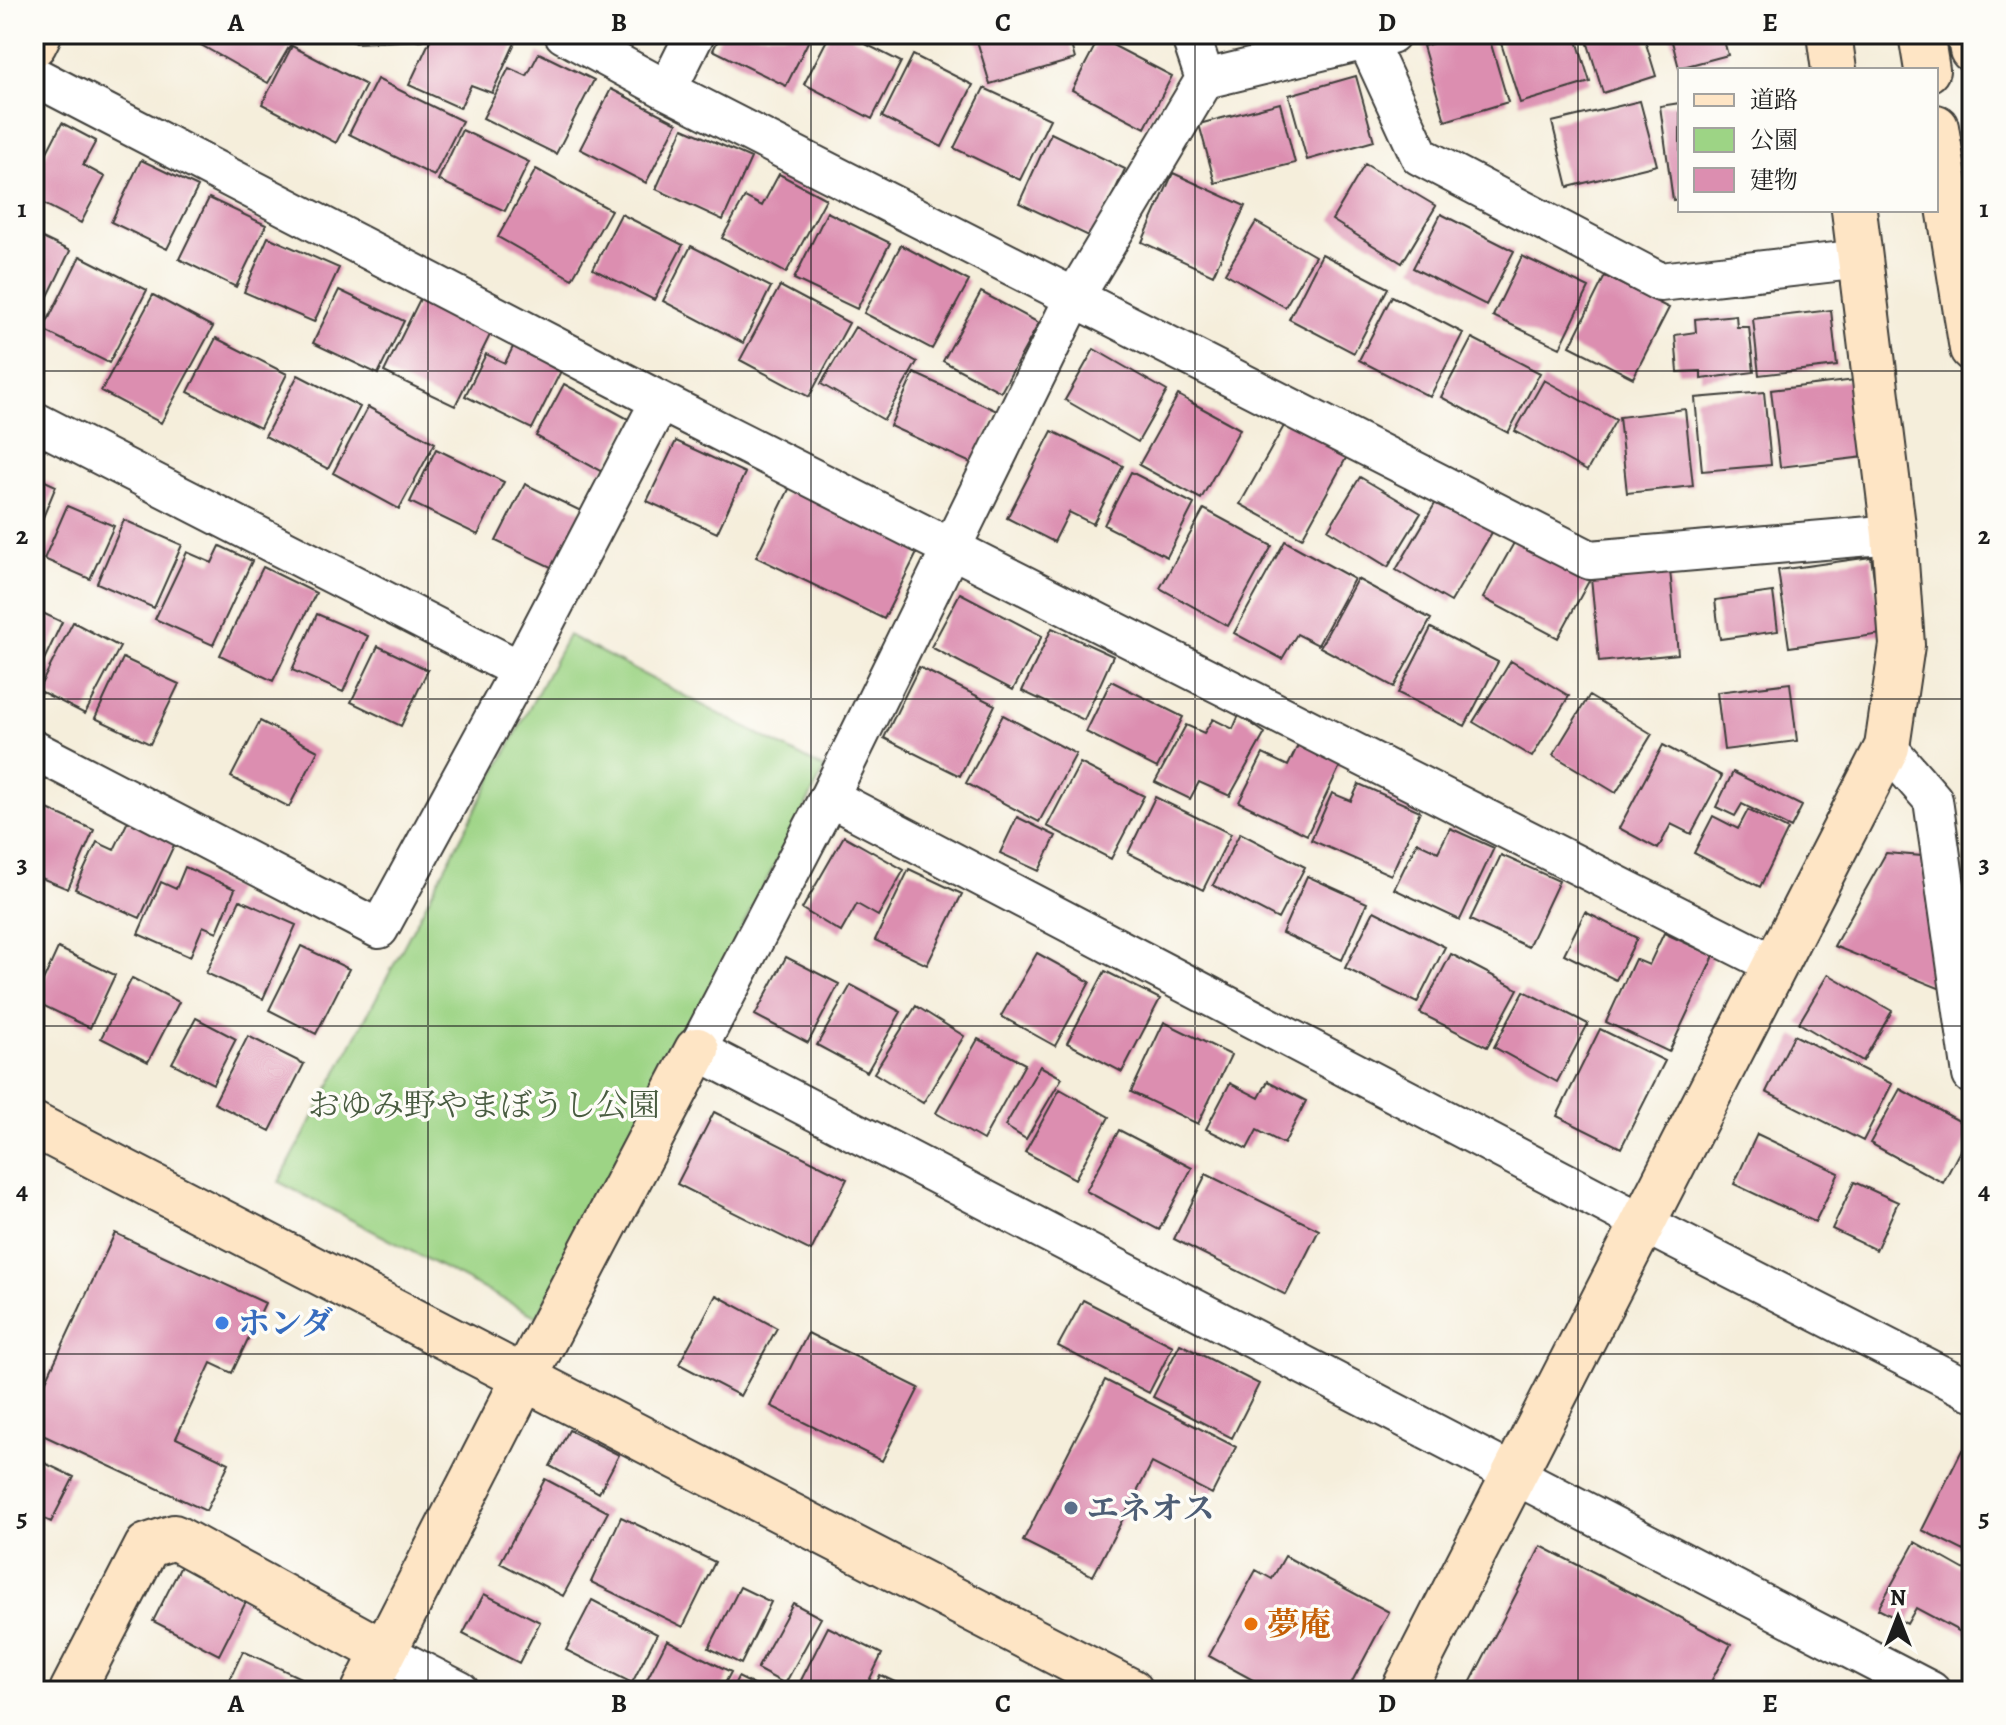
<svg xmlns="http://www.w3.org/2000/svg" width="2006" height="1725" font-family="Alegreya,'Noto Serif JP',serif">
  <rect width="100%" height="100%" fill="#fdfcf7"/>
  <filter id="ink" filterUnits="userSpaceOnUse"><feTurbulence type="fractalNoise" baseFrequency=".0125" numOctaves="2"/><feDisplacementMap in="SourceGraphic" scale="16" xChannelSelector="R" yChannelSelector="G"/><feConvolveMatrix kernelMatrix="1 2 1 2 8 2 1 2 1" color-interpolation-filters="sRGB"/></filter>
  <filter id="wash" filterUnits="userSpaceOnUse"><feTurbulence type="fractalNoise" baseFrequency=".006" numOctaves="4" result="noise"/><feDisplacementMap in="SourceGraphic" scale="32" xChannelSelector="R" yChannelSelector="G"/><feGaussianBlur stdDeviation="1.8" result="paint"/><feColorMatrix in="noise" values="0 0 0 0 0 0 0 0 0 0 0 0 0 0 0 0 0 1.4 0 .05"/><feComposite in="paint" operator="in"/></filter>
  <g filter="url(#wash)">
    <rect width="100%" height="100%" fill="#f5eedb"/>
    <path fill="#9dd485" stroke="#5c7850" stroke-width="2" d="M568 635 825 769 537 1317 279 1182Z"/>
    <g id="blocks">
      <path fill="#dc8eb0" d="M208 34H290L295 37 268 83 201 45Z
        M338 34H424L422 40 355 43Z
        M433 34H519L492 93 471 85 460 108 409 85Z
        M721 34H812L786 86 713 50Z
        M830 34H846L901 62 872 119 804 84Z
        M975 34H1068L1075 59 990 84Z
        M1465 34H1488L1508 102 1445 121 1423 46Z
        M1518 34H1575L1590 82 1520 103 1500 40Z
        M1585 34H1643L1656 76 1603 93Z
        M1670 34H1722L1728 55 1679 68Z
        M1099 38 1172 76 1145 128 1072 90Z
        M292 46 366 85 336 143 262 104Z
        M539 53 594 80 556 154 483 118 509 68 527 76Z
        M913 55 973 85 942 147 882 117Z
        M1356 76 1374 141 1307 160 1289 95Z
        M377 79 462 121 434 176 349 134Z
        M984 88 1050 119 1020 180 954 148Z
        M611 89 677 123 646 183 580 149Z
        M1640 101 1657 165 1568 187 1552 122Z
        M1280 103 1295 163 1215 183 1199 124Z
        M1680 103V199L1673 200 1660 106Z
        M62 123 96 141 83 165 105 177 81 223 34 199V177Z
        M683 128 751 158 723 220 656 189Z
        M462 130 529 162 505 211 438 180Z
        M1051 133 1125 169 1093 238 1019 203Z
        M141 160 198 187 167 249 111 222Z
        M1365 164 1436 206 1402 263 1332 220Z
        M536 169 611 210 572 279 498 237Z
        M1173 173 1245 206 1213 275 1142 242Z
        M779 174 826 199 786 273 722 238 745 197 762 206Z
        M209 198 266 225 236 287 179 259Z
        M827 212 890 243 857 309 794 279Z
        M621 214 683 245 654 300 593 269Z
        M1441 214 1514 251 1486 305 1413 268Z
        M1256 222 1315 256 1285 307 1225 273Z
        M34 234 70 251 34 325Z
        M268 237 339 268 314 322 244 292Z
        M901 245 969 281 932 349 864 313Z
        M691 246 771 287 743 343 663 301Z
        M1322 254 1388 288 1354 353 1289 319Z
        M80 256 147 290 109 363 43 330Z
        M1522 256 1589 288 1560 348 1493 316Z
        M1605 276 1669 308 1633 378 1570 346Z
        M780 286 849 323 809 397 740 360Z
        M339 290 404 321 378 374 313 343Z
        M981 292 1039 323 1001 392 943 361Z
        M153 295 213 327 161 423 101 391Z
        M1392 296 1463 333 1430 397 1359 360Z
        M421 297 492 331 455 406 384 372Z
        M1831 310 1837 366 1759 375 1753 319Z
        M1736 315 1737 327H1749L1754 372 1701 379V371L1678 372 1675 335 1696 332 1695 319Z
        M855 327 917 362 884 420 821 384Z
        M521 331 569 355 532 429 465 396 486 354 505 363Z
        M216 338 287 374 260 428 188 392Z
        M1472 338 1540 373 1508 433 1441 397Z
        M1094 349 1167 391 1138 442 1065 400Z
        M914 373 997 411 973 464 890 426Z
        M298 375 360 407 328 469 265 436Z
        M1544 380 1616 420 1587 471 1515 431Z
        M1855 380 1864 457 1780 467 1771 390Z
        M564 384 630 420 602 472 536 436Z
        M1764 392 1771 465 1702 471 1695 398Z
        M1178 395 1240 429 1201 499 1139 465Z
        M368 407 435 443 399 509 333 473Z
        M1685 409 1693 486 1627 493 1619 417Z
        M1289 417 1350 451 1302 538 1240 504Z
        M1052 431 1123 466 1093 524 1069 512 1054 542 1007 518Z
        M676 441 745 473 717 533 647 501Z
        M436 449 504 482 478 535 410 502Z
        M1131 472 1194 504 1167 557 1104 525Z
        M34 476 56 486 34 539Z
        M1360 477 1421 513 1388 567 1328 530Z
        M525 484 583 512 555 569 496 541Z
        M790 487 919 549 884 619 756 557Z
        M1439 497 1494 529 1451 602 1396 570Z
        M67 506 114 526 90 579 44 559Z
        M1204 509 1272 546 1228 626 1160 588Z
        M124 520 182 545 154 608 97 583Z
        M1285 541 1354 579 1318 645 1297 634 1282 659 1234 633Z
        M1515 541 1589 581 1558 638 1483 598Z
        M220 546 252 561 213 645 155 619 187 552 212 563Z
        M1871 557 1882 634 1789 647 1778 570Z
        M263 567 316 593 273 681 220 655Z
        M1670 570 1678 654 1599 662 1591 577Z
        M1357 579 1431 619 1394 687 1320 647Z
        M1773 592 1778 631 1720 639 1715 600Z
        M960 593 1042 636 1013 690 931 647Z
        M34 609 62 622 34 681Z
        M317 614 368 636 343 692 292 670Z
        M73 622 120 647 85 714 38 690Z
        M1052 628 1113 656 1084 720 1022 691Z
        M1431 628 1498 662 1465 726 1398 693Z
        M378 646 428 670 401 726 351 702Z
        M123 658 179 684 150 744 95 718Z
        M1511 661 1569 696 1532 757 1473 722Z
        M919 667 995 705 960 776 884 738Z
        M1111 681 1183 717 1157 768 1086 732Z
        M1790 683 1797 741 1724 750 1717 692Z
        M1589 696 1652 734 1616 793 1553 755Z
        M1003 715 1076 754 1039 822 966 783Z
        M1239 715 1265 733 1230 796 1199 782 1190 799 1155 782 1186 725 1204 733 1213 719 1233 729Z
        M260 721 318 751 289 807 231 777Z
        M1300 741 1342 762 1307 835 1239 802 1263 754 1288 766Z
        M1663 745 1722 776 1691 834 1671 824 1658 849 1619 828Z
        M1080 763 1144 796 1111 859 1047 826Z
        M1733 772 1802 806 1791 828 1742 804 1735 816 1716 807Z
        M1359 784 1420 811 1391 875 1311 840 1332 793 1351 801Z
        M1155 797 1231 834 1203 890 1128 853Z
        M43 807 94 830 68 889 34 875V828Z
        M1748 810 1788 830 1760 887 1694 853 1713 816 1738 829Z
        M1017 817 1056 836 1039 871 1000 853Z
        M128 821 175 843 140 918 75 889 97 842 114 850Z
        M1450 828 1494 848 1460 920 1394 889 1417 842 1438 852Z
        M1240 833 1305 867 1278 919 1213 885Z
        M844 836 904 870 878 916 857 904 841 932 802 909Z
        M1886 853 1922 856 1941 989 1834 946Z
        M1501 855 1559 881 1528 947 1470 920Z
        M185 867 235 889 217 932 203 926 190 957 138 934 161 882 176 889Z
        M909 869 962 894 927 965 875 940Z
        M1307 876 1367 903 1342 960 1282 933Z
        M240 900 296 925 263 999 206 973Z
        M1374 911 1445 947 1417 1003 1345 968Z
        M1585 912 1637 938 1616 980 1564 954Z
        M1664 933 1714 956 1669 1052 1606 1022 1635 959 1649 965Z
        M301 946 349 969 316 1034 269 1010Z
        M58 948 115 975 90 1028 34 1001Z
        M1037 953 1090 982 1055 1046 1001 1016Z
        M1451 954 1518 989 1487 1047 1420 1013Z
        M786 957 839 984 808 1043 755 1015Z
        M1105 971 1160 999 1122 1072 1067 1043Z
        M1828 974 1892 1011 1863 1061 1799 1023Z
        M132 978 179 1002 148 1062 101 1038Z
        M851 985 901 1012 867 1072 817 1045Z
        M1524 991 1588 1024 1557 1082 1494 1047Z
        M916 1006 964 1036 923 1103 874 1073Z
        M196 1018 236 1039 213 1084 172 1063Z
        M1164 1022 1231 1055 1198 1124 1131 1092Z
        M1600 1029 1665 1061 1621 1148 1557 1116Z
        M1794 1035 1892 1084 1863 1141 1766 1092Z
        M248 1036 304 1064 270 1131 214 1103Z
        M978 1039 1025 1064 983 1140 936 1113Z
        M1040 1066 1062 1078 1026 1139 1005 1126Z
        M1268 1081 1306 1101 1284 1144 1257 1130 1247 1149 1206 1129 1230 1083 1259 1098Z
        M1060 1089 1109 1117 1075 1179 1025 1152Z
        M1900 1089 1972 1128 1943 1183 1870 1143Z
        M714 1112 847 1179 811 1251 677 1184Z
        M1119 1130 1192 1168 1159 1230 1086 1191Z
        M1757 1134 1839 1173 1815 1222 1734 1184Z
        M1206 1174 1319 1230 1286 1295 1174 1239Z
        M1854 1182 1898 1202 1876 1250 1832 1229Z
        M115 1233 265 1303 232 1373 211 1363 176 1438 229 1463 206 1511 34 1431V1406Z
        M716 1295 777 1328 740 1396 679 1364Z
        M1083 1300 1173 1346 1149 1393 1058 1346Z
        M808 1333 919 1388 882 1461 771 1406Z
        M1180 1344 1259 1384 1232 1438 1153 1397Z
        M1105 1380 1236 1447 1212 1494 1152 1463 1093 1576 1023 1541Z
        M569 1430 619 1455 599 1493 550 1466Z
        M1962 1450 1972 1455V1545L1968 1553 1922 1530Z
        M34 1458 74 1477 51 1522 34 1514Z
        M545 1479 608 1512 563 1596 500 1563Z
        M621 1517 715 1562 683 1627 591 1582Z
        M1915 1542 1972 1574V1638L1916 1608 1907 1624 1878 1609Z
        M1541 1546 1731 1644 1706 1691H1466Z
        M1285 1556 1389 1612 1347 1691H1273L1209 1656 1256 1570 1272 1579Z
        M181 1566 247 1600 219 1655 153 1621Z
        M740 1587 771 1602 741 1664 709 1648Z
        M484 1594 540 1622 519 1663 463 1634Z
        M592 1600 657 1634 632 1683 566 1650Z
        M793 1603 821 1618 785 1684 757 1669Z
        M828 1627 882 1654 864 1691H812L799 1684Z
        M667 1640 731 1672 721 1691H641Z
        M243 1651 307 1681 302 1691H224Z
        M880 1675 914 1691H873Z
        M738 1677 766 1691H731Z"/>
    </g>
  </g>
  <g filter="url(#ink)">
    <use href="#blocks" fill-opacity="0" stroke="#3d3c39" stroke-width="2"/>
    <g fill="none" stroke-linecap="round" stroke-linejoin="round">
      <g stroke="#3d3c39" stroke-width="42">
        <path id="street" d="M564 34 667 90 1590 560 1894 534
          M1190 34 1205 79
          M1391 34 1205 79 1074 298 829 797 697 1050 1931 1691
          M1367 41 1420 156 1660 282 1861 259
          M34 76 660 401 1775 965
          M667 90 695 34
          M34 421 520 670
          M1887 747 1933 800 1972 1075
          M34 750 379 929 520 670 660 401
          M829 797 1641 1222 1972 1391
          M384 1652 460 1691"/>
      </g>
      <g stroke="#3d3c39" stroke-width="48">
        <path id="secondary" d="M1829 34 1834 70
          M1921 34 1927 70
          M1969 34 1972 50
          M34 44 39 34
          M1936 127 1972 349
          M34 1125 1131 1691
          M72 1691 147 1546 174 1537 384 1652
          M364 1691 524 1379 697 1050
          M1403 1691 1887 747 1902 645 1894 534 1854 210"/>
      </g>
      <use href="#street" stroke="#fff" stroke-width="38"/>
      <use href="#secondary" stroke="#fee5c5" stroke-width="44"/>
    </g>
  </g>
  <path fill="none" stroke="#1c1c1c" stroke-width="2" stroke-opacity="0.55" d="M428 34V1691M811 34V1691M1195 34V1691M1578 34V1691M34 371H1972M34 699H1972M34 1026H1972M34 1354H1972"/>
  <circle fill="#3f7fe0" stroke="#fdfcf7" stroke-width="3" cx="222" cy="1323" r="8"/>
  <circle fill="#5c6f8a" stroke="#fdfcf7" stroke-width="3" cx="1071" cy="1508" r="8"/>
  <circle fill="#e8710a" stroke="#fdfcf7" stroke-width="3" cx="1251" cy="1624" r="8"/>
  <g text-anchor="middle" stroke-width="7" stroke-linejoin="round" paint-order="stroke">
    <g font-size="32" fill="#495c41" stroke="#fdfcf7">
      <text x="484" y="1116">おゆみ野やまぼうし公園</text>
    </g>
    <g font-size="32" font-weight="bold" fill="#366cbe" stroke="#fdfcf7" text-anchor="start">
      <text x="238" y="1334">ホンダ</text>
    </g>
    <g font-size="32" font-weight="bold" fill="#4e5e75" stroke="#fdfcf7" text-anchor="start">
      <text x="1087" y="1519">エネオス</text>
    </g>
    <g font-size="32" font-weight="bold" fill="#c56008" stroke="#fdfcf7" text-anchor="start">
      <text x="1267" y="1635">夢庵</text>
    </g>
  </g>
  <rect width="2006" height="1725" fill="none" stroke="#fdfcf7" stroke-width="88"/>
  <rect x="1678" y="68" width="260" height="144" fill="#fdfcf7" stroke="#a3a29f" stroke-width="2"/>
  <rect x="1694" y="94" width="40" height="12" fill="#fee5c5" stroke="#a3a29f" stroke-width="2"/>
  <text x="1750" y="108" font-size="24" fill="#1c1c1c">道路</text>
  <rect x="1694" y="128" width="40" height="24" fill="#9dd485" stroke="#a3a29f" stroke-width="2"/>
  <text x="1750" y="148" font-size="24" fill="#1c1c1c">公園</text>
  <rect x="1694" y="168" width="40" height="24" fill="#dc8eb0" stroke="#a3a29f" stroke-width="2"/>
  <text x="1750" y="188" font-size="24" fill="#1c1c1c">建物</text>
  <g transform="translate(1898 1617)" stroke="#fdfcf7" stroke-width="6" paint-order="stroke">
  <path d="M0-6L14 30L0 20L-14 30Z" fill="#1c1c1c"/>
  <text y="-12" font-size="22" font-weight="bold" text-anchor="middle" fill="#1c1c1c">N</text>
  </g>
  <rect x="44" y="44" width="1918" height="1637" fill="none" stroke="#1c1c1c" stroke-width="3"/>
  <g font-size="26" text-anchor="middle" font-weight="bold" fill="#1c1c1c">
    <text x="236" y="31">A</text>
    <text x="619" y="31">B</text>
    <text x="1003" y="31">C</text>
    <text x="1387" y="31">D</text>
    <text x="1770" y="31">E</text>
    <text x="22" y="217">1</text>
    <text x="1984" y="217">1</text>
    <text x="22" y="544">2</text>
    <text x="1984" y="544">2</text>
    <text x="22" y="872">3</text>
    <text x="1984" y="872">3</text>
    <text x="22" y="1199">4</text>
    <text x="1984" y="1199">4</text>
    <text x="22" y="1526">5</text>
    <text x="1984" y="1526">5</text>
    <text x="236" y="1712">A</text>
    <text x="619" y="1712">B</text>
    <text x="1003" y="1712">C</text>
    <text x="1387" y="1712">D</text>
    <text x="1770" y="1712">E</text>
  </g>
</svg>
